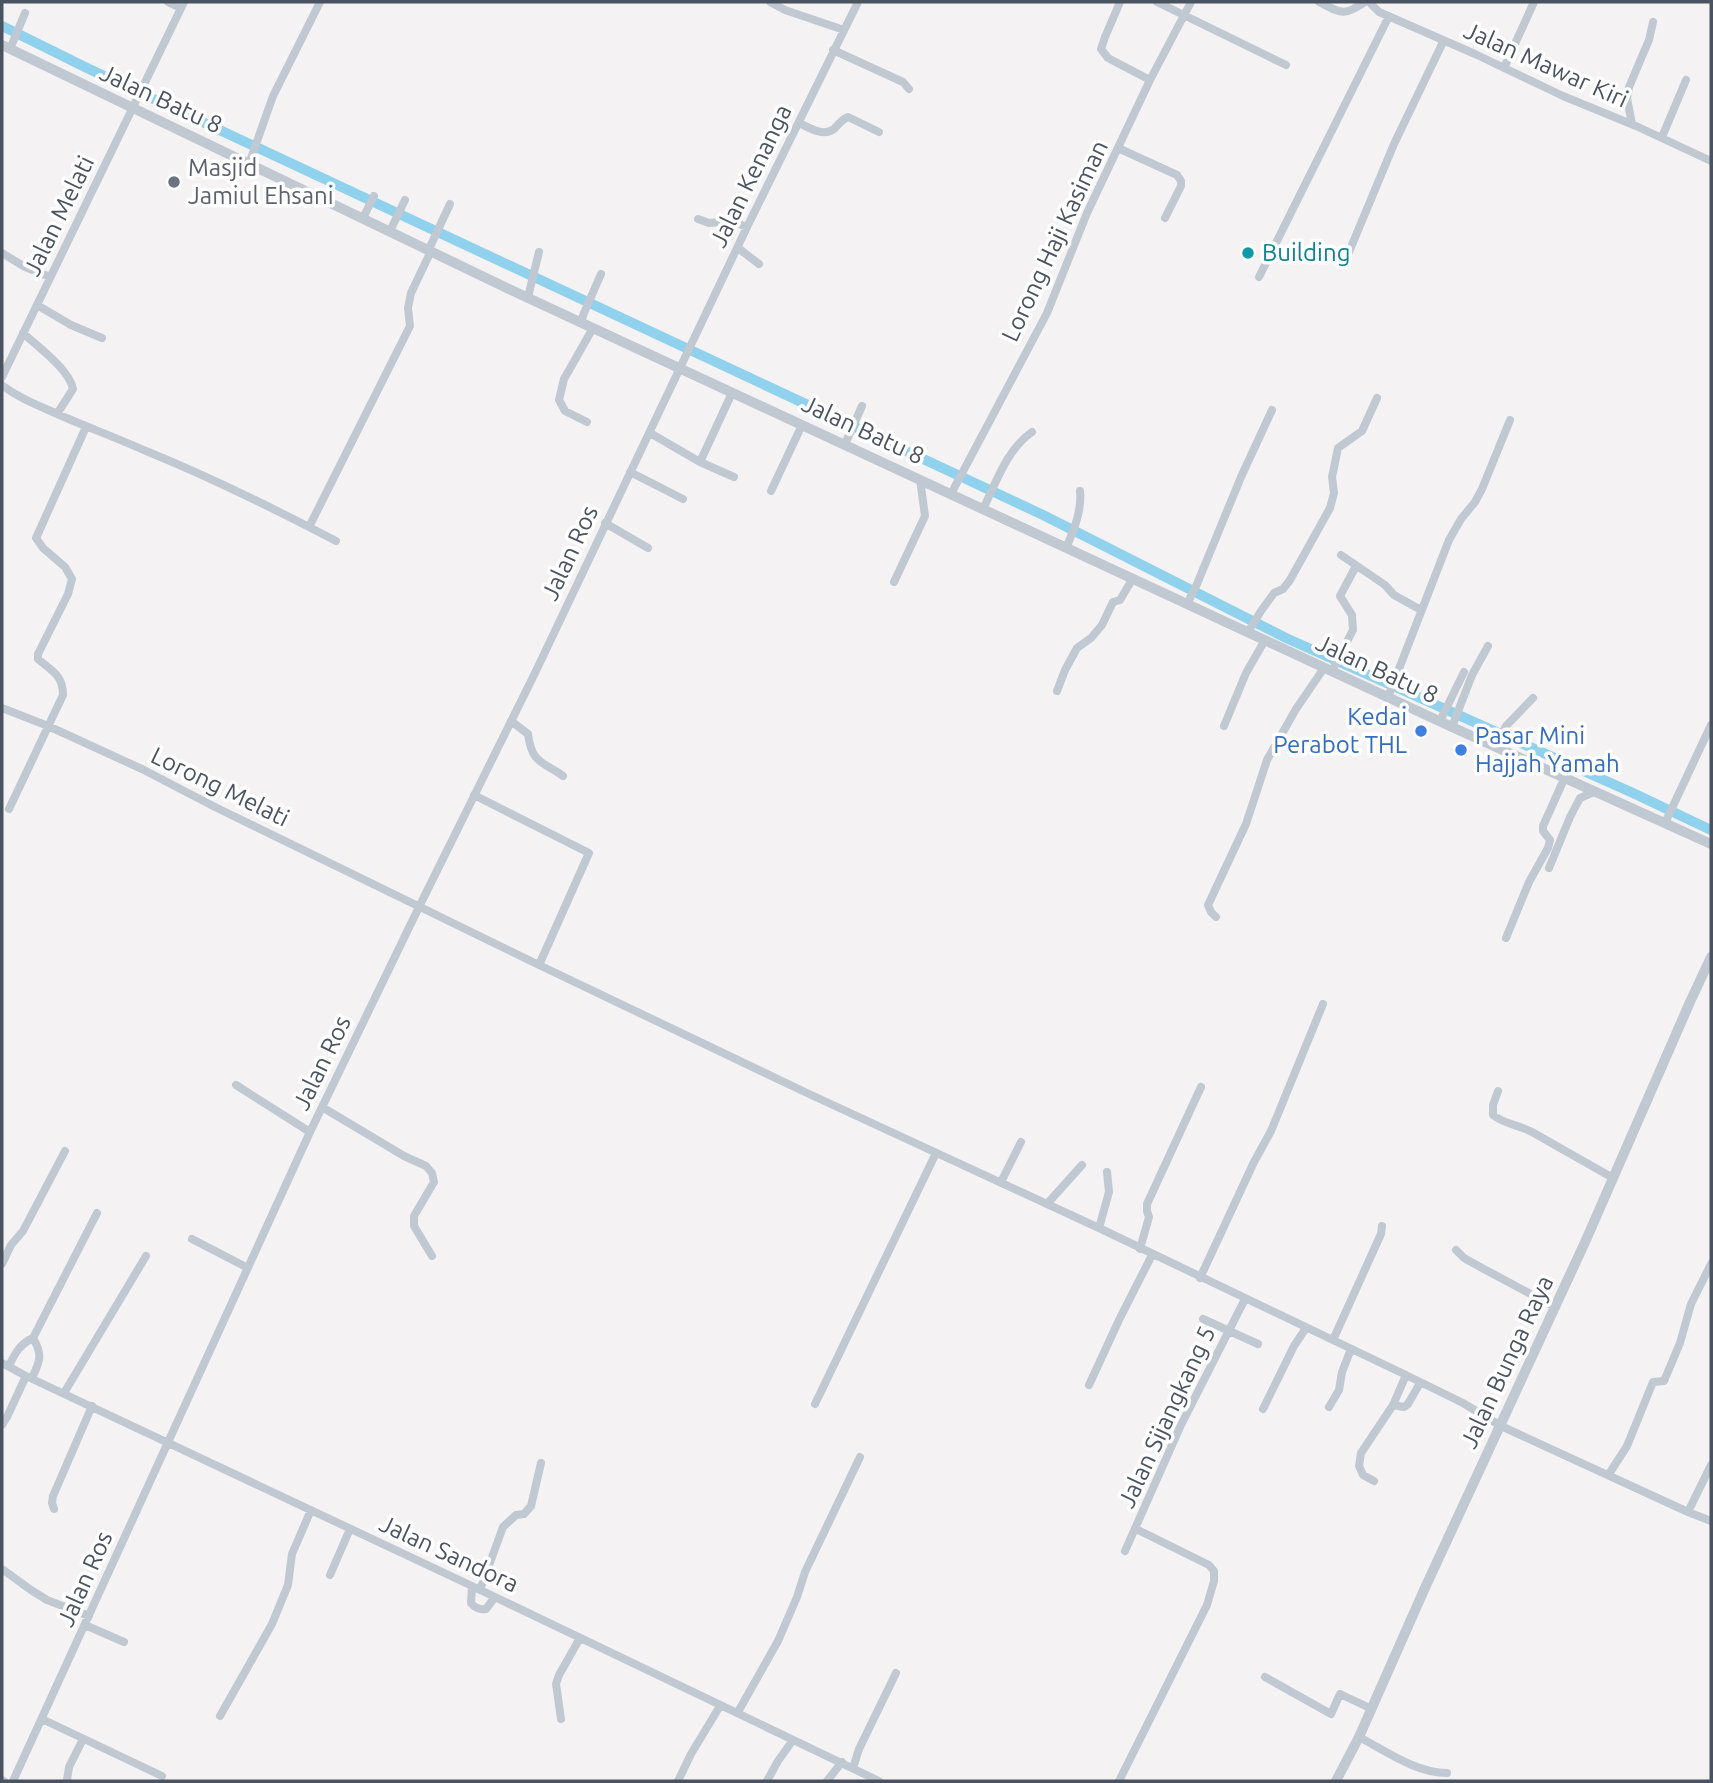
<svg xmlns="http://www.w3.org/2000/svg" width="1713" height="1783" font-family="Ubuntu,sans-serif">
  <rect width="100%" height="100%" fill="#f4f2f2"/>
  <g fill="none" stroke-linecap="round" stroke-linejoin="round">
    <path stroke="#90d1ed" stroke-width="10" d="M2 26 87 68 1043 515 1286 638 1633 793 1711 830"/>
    <path stroke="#c0c8d1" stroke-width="8" d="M168 2 181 8
      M770 2 785 10 844 30
      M1120 2 1105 37 1101 49 1108 58 1150 80
      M1157 2 1286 65
      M1319 2C1341 13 1343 17 1365 2
      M1369 2 1379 12 1475 54 1563 96 1636 126 1711 161
      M10 49 25 13
      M833 50 903 82 909 89
      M1504 68 1534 2
      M799 123C810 128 823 137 834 129 839 124 841 120 848 117L879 132
      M1632 124 1627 98 1629 87 1649 40 1653 22
      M1662 137 1686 80
      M1118 148 1177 175 1181 181V186L1165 218
      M249 164 273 96 320 2
      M363 218 374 196
      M698 219 709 223 731 221 747 227
      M390 231 405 200
      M738 248 759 264
      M429 249 450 204
      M1349 252 1394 144 1443 42
      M2 253 25 267 50 277
      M1259 277 1389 16
      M528 297 539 252
      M37 305 71 325 102 338
      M581 322 584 313 601 274
      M23 333C38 347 69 369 73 389L57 414C87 427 117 438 146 451 210 477 275 509 336 541
      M2 377 184 2
      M2 385C18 398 38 405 57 414
      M587 422 565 411 559 400 564 379 593 328
      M650 433 700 462 734 477
      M845 444 862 406
      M700 462 732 393
      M630 472 683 499
      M771 491 802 425
      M951 494 1047 313 1087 213 1150 80 1191 2
      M983 509C996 483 1007 449 1032 432
      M605 523 648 548
      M309 527 410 326 408 308 411 293 431 251
      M1066 548C1074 530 1082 510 1080 491
      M1341 555 1385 585 1394 595 1421 610
      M894 582 925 516 920 479
      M1187 604 1197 584 1241 477 1272 410
      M1248 632 1261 611 1274 593 1283 589 1290 580 1330 508 1334 493 1332 477 1338 448 1362 431 1377 398
      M1332 671 1353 630 1352 615 1340 596 1356 566
      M1057 691 1065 670 1077 648 1091 638 1102 625 1113 602 1120 600 1133 578
      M1388 697 1449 540 1461 519 1475 502 1482 489 1510 420
      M2 708 48 726 142 769 217 808 539 965 807 1093 1099 1228 1406 1375 1463 1403 1501 1426 1688 1512 1711 1521
      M511 721 528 734C532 764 542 761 563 776
      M1440 721 1464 672
      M1224 726 1246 673 1265 640
      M1452 727 1472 675 1488 646
      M1496 747 1506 726 1533 698
      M474 795 589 853 539 965
      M9 809 63 695C63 675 52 671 38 659V654L68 594 72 579 65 567 43 548 36 538 86 427
      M1665 823 1711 725
      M1549 868 1570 817 1580 798 1594 792
      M1216 917 1211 912 1208 905 1246 824 1267 760 1296 709 1324 668
      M1506 938 1529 882 1548 848 1550 840 1543 831V826L1565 777
      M236 1085 310 1132
      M1498 1091 1493 1105V1115C1504 1124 1519 1125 1532 1132L1613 1178
      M322 1107 404 1156 426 1166 432 1173 434 1182 414 1216V1226L432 1256
      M1001 1182 1021 1142
      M1047 1204 1082 1165
      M1099 1228 1109 1192 1107 1172
      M192 1239 248 1268
      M1140 1249 1149 1217 1147 1211V1204L1201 1087
      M1456 1250 1464 1258 1482 1268 1555 1307
      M2 1264 11 1245 23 1231 65 1151
      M1200 1278 1254 1162 1271 1131 1323 1004
      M1203 1319 1258 1344
      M1333 1340 1381 1234 1382 1226
      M2 1363 26 1376 472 1586 879 1781
      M9 1366C15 1353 20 1344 33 1338L97 1213
      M32 1378C40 1361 43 1355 33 1338
      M1089 1385 1119 1320 1152 1255
      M64 1393 146 1256
      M815 1404 936 1153
      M1393 1405 1404 1407 1408 1404 1420 1383
      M1329 1407 1339 1390 1342 1372 1351 1349
      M1263 1409 1294 1346 1306 1328
      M2 1425 7 1417 26 1376
      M1609 1474 1627 1446 1653 1382 1664 1381 1680 1343 1691 1304 1711 1264
      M1374 1481 1363 1475 1359 1466 1361 1453 1393 1405 1406 1375
      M54 1509 52 1503 53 1496 92 1406
      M1688 1512 1711 1465
      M1125 1551 1181 1425 1245 1299
      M2 1569 31 1590 47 1600 89 1616
      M330 1575 350 1529
      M472 1586 471 1603C475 1608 479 1610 486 1609L495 1597
      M480 1590 503 1527 516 1515 524 1514 531 1506 541 1463
      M85 1625 124 1642
      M1265 1677 1331 1714 1340 1694 1372 1709
      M738 1712 778 1641 797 1597 805 1572 860 1457
      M220 1716 272 1624 288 1585 292 1554 311 1510
      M42 1719 162 1776
      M561 1719 556 1684 559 1675 580 1638
      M1359 1737C1386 1751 1416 1773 1447 1773
      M853 1768 859 1749 896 1673
      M2 1780 4 1781
      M67 1780 69 1767 83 1739
      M13 1781 310 1132 419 907 535 673 747 227 858 2
      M678 1781 691 1754 720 1706
      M767 1781 778 1761 793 1740
      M827 1781 842 1762
      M1119 1781 1207 1605 1214 1581V1571L1209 1565 1136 1529"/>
    <path stroke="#c0c8d1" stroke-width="10" d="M2 45 511 290 1452 727 1711 844
      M1336 1781 1359 1737 1424 1590 1586 1240 1690 1002 1711 957"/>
  </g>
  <circle fill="#6b7280" stroke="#fff" stroke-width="2.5" cx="174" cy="182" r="7"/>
  <circle fill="#0f9aa8" stroke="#fff" stroke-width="2.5" cx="1248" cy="253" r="7"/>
  <g fill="#3f7fe0" stroke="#fff" stroke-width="2.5">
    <circle cx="1421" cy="731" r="7"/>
    <circle cx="1461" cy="750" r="7"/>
  </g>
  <g text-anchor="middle" stroke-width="7" stroke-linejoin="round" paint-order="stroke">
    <g font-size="24" fill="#4a5360" stroke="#fff">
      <text transform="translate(1546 65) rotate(24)" y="8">Jalan Mawar Kiri</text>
      <text transform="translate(161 99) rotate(25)" y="8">Jalan Batu 8</text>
      <text transform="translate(751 176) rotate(-64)" y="8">Jalan Kenanga</text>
      <text transform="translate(59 216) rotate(-64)" y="8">Jalan Melati</text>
      <text transform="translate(1055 241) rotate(-65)" y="8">Lorong Haji Kasiman</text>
      <text transform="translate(863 430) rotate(25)" y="8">Jalan Batu 8</text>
      <text transform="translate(570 553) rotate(-65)" y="8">Jalan Ros</text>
      <text transform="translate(1377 669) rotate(25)" y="8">Jalan Batu 8</text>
      <text transform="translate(220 787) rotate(26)" y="8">Lorong Melati</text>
      <text transform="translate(322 1063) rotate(-64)" y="8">Jalan Ros</text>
      <text transform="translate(1507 1362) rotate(-65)" y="8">Jalan Bunga Raya</text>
      <text transform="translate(1167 1417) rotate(-65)" y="8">Jalan Sijangkang 5</text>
      <text transform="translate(449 1554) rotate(25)" y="8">Jalan Sandora</text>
      <text transform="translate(85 1579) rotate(-66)" y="8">Jalan Ros</text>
    </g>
    <g font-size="24" fill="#5b616d" stroke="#fff" text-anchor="start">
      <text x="188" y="176">Masjid<tspan x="188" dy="28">Jamiul Ehsani</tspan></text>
    </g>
    <g font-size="24" fill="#0d838f" stroke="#fff" text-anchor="start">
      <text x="1262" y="261">Building</text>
    </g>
    <g font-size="24" fill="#366cbe" stroke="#fff" text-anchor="end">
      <text x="1407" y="725">Kedai<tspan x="1407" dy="28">Perabot THL</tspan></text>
      <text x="1475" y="744" text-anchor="start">Pasar Mini<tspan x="1475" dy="28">Hajjah Yamah</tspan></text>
    </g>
  </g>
  <rect width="1713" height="1783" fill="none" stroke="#4a5360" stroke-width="7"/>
</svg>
